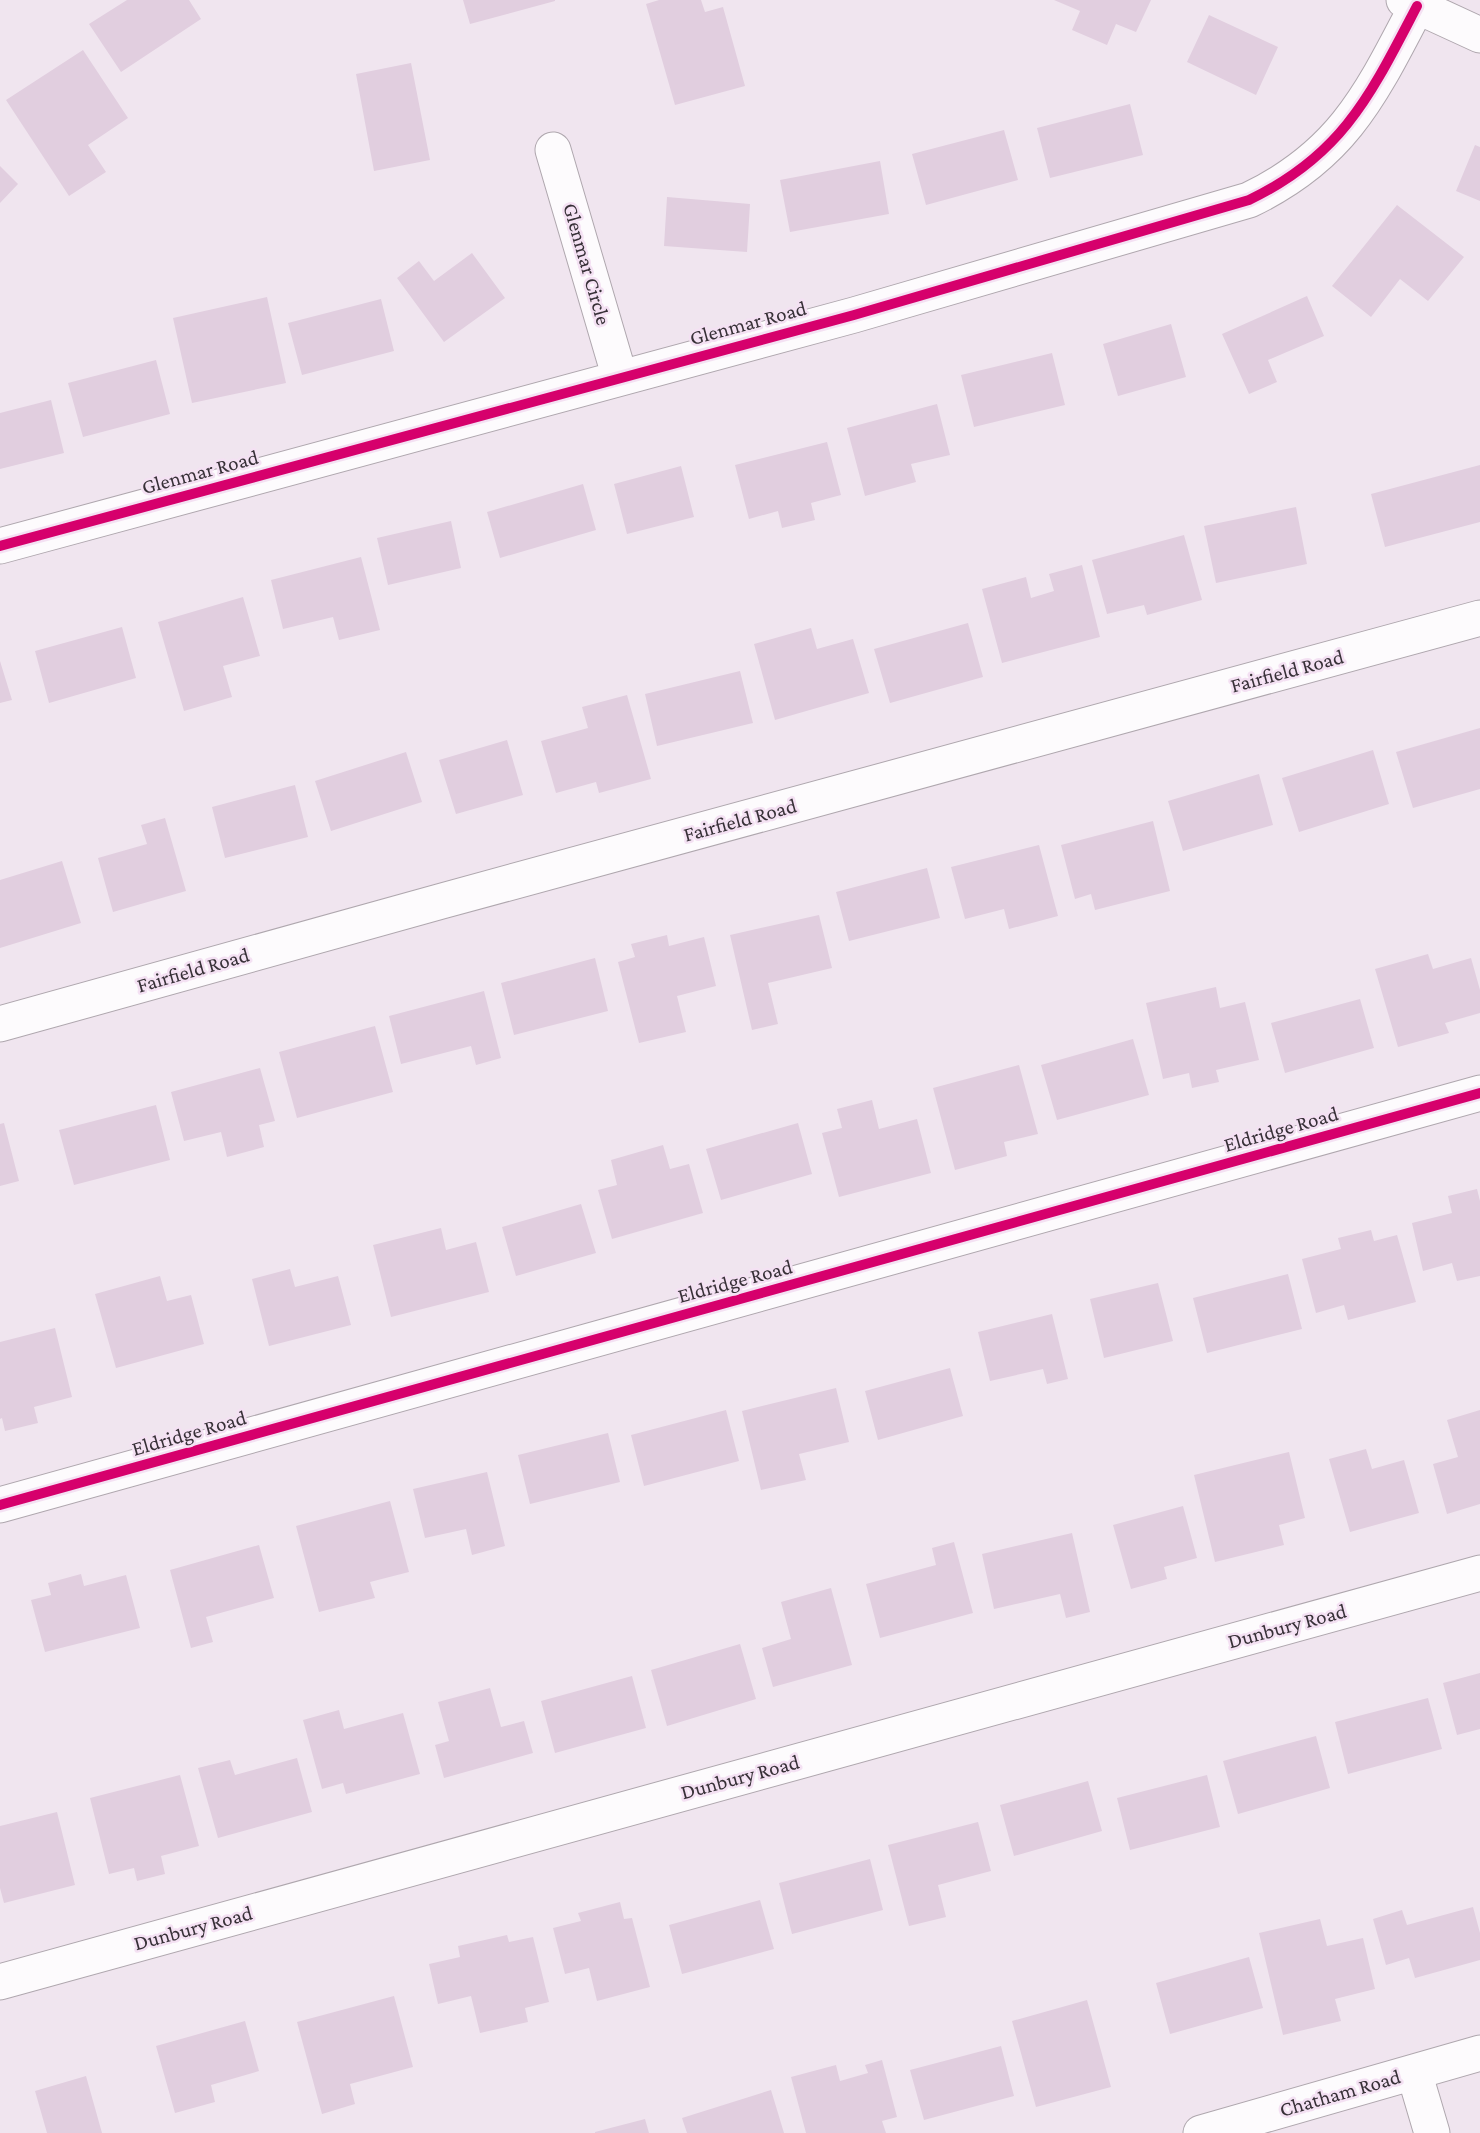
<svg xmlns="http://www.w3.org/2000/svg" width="1480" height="2133" font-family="'Crimson Pro',serif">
  <rect width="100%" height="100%" fill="#f0e5ef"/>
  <path fill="#e1cedf" d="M127 0H189L201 19 121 72 89 24Z
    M463 0H555V1L470 24Z
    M659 0H701L705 12 723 7 745 86 675 105 646 4Z
    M1054 0H1151L1136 32 1116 24 1107 45 1072 30 1080 11Z
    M1209 15 1278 47 1256 95 1187 62Z
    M83 50 128 118 88 145 106 172 69 196 6 100Z
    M411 63 430 160 374 171 356 74Z
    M1130 104 1143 155 1050 178 1037 128Z
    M1004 130 1018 180 926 205 912 154Z
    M1475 145 1480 147V201L1456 191Z
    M880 161 889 214 790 232 780 180Z
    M0 166 18 184 0 203Z
    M667 197 750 204 747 252 664 246Z
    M1397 205 1464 257 1428 301 1400 279 1371 317 1332 286Z
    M472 253 505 298 444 342 397 278 419 261 434 281Z
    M1307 296 1324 336 1268 360 1277 382 1249 394 1222 334Z
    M267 297 286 383 192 403 173 318Z
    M381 299 394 351 302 375 288 323Z
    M1171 324 1186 377 1118 396 1103 344Z
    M1052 353 1065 405 974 427 961 375Z
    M156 360 170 414 83 437 68 383Z
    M51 400 64 453 0 469V413Z
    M937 404 950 455 911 464 916 482 865 496 847 428Z
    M827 442 841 495 811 503 815 520 782 528 778 511 749 519 735 465Z
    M1480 465V522L1385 547 1371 494Z
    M681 466 694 517 627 534 614 484Z
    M583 484 596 530 500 558 487 512Z
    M1296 507 1307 564 1216 583 1204 526Z
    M451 521 461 568 388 585 377 538Z
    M1184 535 1202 600 1147 615 1144 605 1107 614 1092 560Z
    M361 557 380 630 339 640 333 617 283 629 271 580Z
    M1082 565 1100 637 1002 663 982 589 1026 577 1031 598 1054 591 1049 574Z
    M243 597 260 656 223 666 232 697 184 711 158 622Z
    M968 623 983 677 890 703 874 649Z
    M122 627 136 678 49 703 35 651Z
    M811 628 817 649 853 639 869 693 775 720 754 644Z
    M0 661 12 700 0 703Z
    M740 671 753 723 657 746 645 694Z
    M627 695 651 779 599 793 596 782 556 793 541 741 588 728 582 707Z
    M1480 728V789L1413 808 1396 752Z
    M507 740 523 795 456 814 439 760Z
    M1373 750 1389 804 1299 832 1282 778Z
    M406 752 422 802 331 831 315 781Z
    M1259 774 1273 825 1183 851 1168 801Z
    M295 785 308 837 225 858 212 807Z
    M165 818 186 891 113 912 98 858 147 844 141 825Z
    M1153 821 1170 891 1095 910 1091 894 1075 899 1061 845Z
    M1039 845 1058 916 1009 929 1004 909 965 919 951 867Z
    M62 861 81 923 0 948V880Z
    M927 868 940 918 849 941 836 892Z
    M819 915 832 968 768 983 778 1024 752 1030 730 935Z
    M667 935 669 946 704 937 716 986 677 996 686 1032 639 1043 618 962 635 957 631 944Z
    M1428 954 1433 969 1471 958 1480 990V1013L1445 1023 1449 1033 1398 1047 1375 969Z
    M595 958 608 1011 514 1035 501 983Z
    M1216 987 1220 1008 1245 1002 1259 1060 1216 1070 1219 1082 1192 1088 1189 1073 1163 1079 1146 1003Z
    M484 991 501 1058 476 1065 471 1046 401 1064 389 1016Z
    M1360 999 1374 1048 1285 1073 1271 1023Z
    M375 1026 393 1092 297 1118 279 1052Z
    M1133 1039 1149 1095 1057 1120 1041 1065Z
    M1019 1065 1038 1134 1004 1142 1007 1156 955 1170 933 1088Z
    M260 1068 275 1121 259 1125 264 1147 227 1157 221 1132 184 1141 171 1092Z
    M872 1100 879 1129 917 1119 931 1173 839 1197 822 1133 842 1128 837 1109Z
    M156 1105 170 1160 74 1185 59 1130Z
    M4 1123 19 1181 0 1186V1124Z
    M798 1123 812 1174 721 1200 706 1149Z
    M663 1145 670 1169 689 1164 703 1213 612 1239 598 1190 617 1185 611 1160Z
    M1477 1189 1480 1201V1276L1457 1281 1452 1263 1423 1271 1412 1223 1452 1213 1448 1196Z
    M581 1204 596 1253 516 1276 502 1227Z
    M441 1228 446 1250 476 1242 489 1292 391 1317 373 1245Z
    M1371 1230 1374 1241 1397 1235 1416 1302 1348 1320 1344 1305 1316 1313 1302 1259 1341 1249 1338 1238Z
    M290 1269 295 1287 338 1276 351 1325 269 1346 252 1279Z
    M1288 1274 1302 1329 1207 1353 1193 1298Z
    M160 1276 167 1301 191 1295 204 1344 116 1368 95 1294Z
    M1158 1283 1173 1341 1104 1358 1090 1299Z
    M1052 1314 1068 1379 1047 1384 1043 1369 990 1381 978 1332Z
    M55 1328 72 1397 34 1407 38 1423 5 1431 2 1418 0 1419V1342Z
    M950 1368 963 1416 878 1440 865 1391Z
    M836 1388 849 1442 799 1454 806 1480 761 1490 742 1411Z
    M726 1410 739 1461 644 1486 631 1435Z
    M1480 1410V1504L1447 1514 1433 1464 1458 1457 1447 1420Z
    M608 1433 620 1482 530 1504 518 1455Z
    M1366 1449 1372 1469 1404 1460 1419 1513 1350 1532 1329 1459Z
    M1289 1452 1305 1518 1279 1525 1284 1545 1215 1562 1194 1475Z
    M487 1472 505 1546 472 1555 466 1529 425 1538 413 1489Z
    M390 1501 409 1572 370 1582 375 1598 319 1612 296 1526Z
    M1183 1506 1197 1558 1164 1567 1167 1579 1131 1589 1113 1525Z
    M1072 1533 1090 1612 1066 1618 1060 1594 994 1609 982 1554Z
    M954 1542 973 1613 880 1638 866 1584 936 1565 932 1548Z
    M259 1545 274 1598 206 1617 213 1642 191 1648 170 1570Z
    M81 1574 84 1586 126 1575 140 1628 45 1652 31 1600 51 1595 48 1583Z
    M831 1588 852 1665 773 1687 762 1648 791 1639 781 1602Z
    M740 1644 756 1699 667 1726 651 1670Z
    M1480 1673V1729L1457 1735 1443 1683Z
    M632 1676 646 1728 555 1753 541 1701Z
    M490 1688 501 1727 524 1721 533 1753 444 1778 435 1745 449 1741 438 1702Z
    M1428 1698 1442 1749 1348 1774 1335 1722Z
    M339 1710 344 1729 403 1713 420 1774 346 1794 343 1783 322 1789 303 1720Z
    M1316 1736 1330 1788 1238 1814 1223 1761Z
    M297 1758 312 1812 218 1838 198 1768 230 1760 235 1775Z
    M180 1775 199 1846 161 1856 165 1874 137 1881 134 1868 109 1874 90 1798Z
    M1207 1775 1220 1827 1130 1850 1117 1798Z
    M1088 1781 1102 1831 1014 1856 1000 1805Z
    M57 1812 75 1885 4 1903 0 1888V1826Z
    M978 1822 991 1871 938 1885 946 1917 909 1926 888 1845Z
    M870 1859 883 1910 792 1934 779 1883Z
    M760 1900 774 1949 682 1974 669 1925Z
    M620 1902 624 1919 632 1918 650 1987 597 2001 589 1968 565 1974 553 1928 581 1921 578 1913Z
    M1473 1907 1480 1933V1960L1415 1978 1409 1958 1386 1965 1373 1919 1402 1910 1407 1925Z
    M1320 1919 1327 1946 1363 1938 1375 1989 1335 1999 1341 2021 1283 2035 1259 1933Z
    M507 1935 509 1942 533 1937 549 2002 525 2008 528 2022 480 2033 471 1996 438 2004 429 1964 460 1957 458 1946Z
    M1249 1957 1263 2008 1170 2034 1156 1983Z
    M394 1996 413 2067 350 2084 355 2104 322 2114 297 2022Z
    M1087 2000 1111 2087 1036 2107 1012 2021Z
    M245 2021 259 2071 211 2085 215 2102 175 2113 156 2046Z
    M1001 2046 1014 2096 924 2120 910 2070Z
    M882 2060 897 2117 882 2121 886 2133H806L791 2077 836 2065 840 2081 868 2073 865 2065Z
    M86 2076 102 2133H47L35 2091Z
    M771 2090 784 2133H687L682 2118Z
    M645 2119 649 2133H595V2132Z"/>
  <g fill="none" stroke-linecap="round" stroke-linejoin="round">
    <g stroke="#afa7ae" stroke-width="37">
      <path id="minor" d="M1404 0 1480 35
        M553 150 620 378
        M0 546 854 315 1249 200C1343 155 1371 94 1417 6
        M0 1024 442 901 1480 618
        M0 1505C493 1367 987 1232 1480 1093
        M0 1982 1480 1573
        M1414 2072 1432 2133
        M1201 2133 1480 2053"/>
    </g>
    <use href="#minor" stroke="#fdfbfd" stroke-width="35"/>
    <g stroke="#f4e1f3" stroke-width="15">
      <path id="cycleway" d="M0 546 854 315 1249 200C1343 155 1371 94 1417 6
        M0 1505C493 1367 987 1232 1480 1093"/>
    </g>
    <use href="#cycleway" stroke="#d6006c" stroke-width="10"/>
  </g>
  <g text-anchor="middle" stroke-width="5" stroke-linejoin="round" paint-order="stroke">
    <g font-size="21" fill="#373037" stroke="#f4e1f3">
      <text transform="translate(587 264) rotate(74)" y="7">Glenmar Circle</text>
      <text transform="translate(748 323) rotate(-15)" y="7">Glenmar Road</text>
      <text transform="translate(200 472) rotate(-15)" y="7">Glenmar Road</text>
      <text transform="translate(1287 671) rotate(-15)" y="7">Fairfield Road</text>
      <text transform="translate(740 820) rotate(-15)" y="7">Fairfield Road</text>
      <text transform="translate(193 970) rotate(-16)" y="7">Fairfield Road</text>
      <text transform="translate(1281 1129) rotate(-16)" y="7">Eldridge Road</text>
      <text transform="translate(735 1281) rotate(-15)" y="7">Eldridge Road</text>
      <text transform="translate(189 1433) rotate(-16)" y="7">Eldridge Road</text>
      <text transform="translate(1287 1626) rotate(-15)" y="7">Dunbury Road</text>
      <text transform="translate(740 1777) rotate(-15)" y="7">Dunbury Road</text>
      <text transform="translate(193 1928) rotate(-15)" y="7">Dunbury Road</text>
      <text transform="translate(1340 2093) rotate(-16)" y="7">Chatham Road</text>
    </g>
  </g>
</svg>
